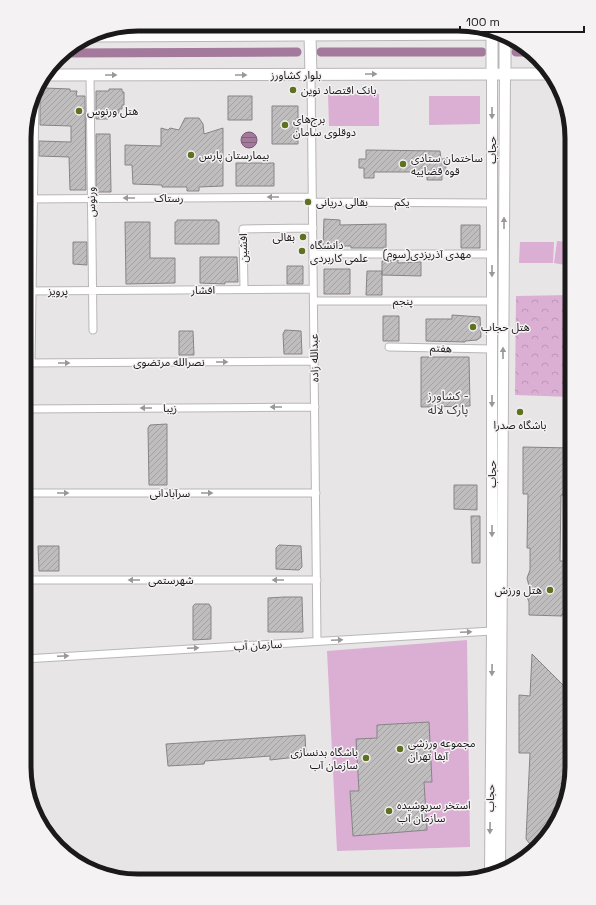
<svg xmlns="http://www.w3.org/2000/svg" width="596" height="905" font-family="'Space Grotesk','Noto Sans Arabic',sans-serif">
  <defs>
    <pattern id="forest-crowns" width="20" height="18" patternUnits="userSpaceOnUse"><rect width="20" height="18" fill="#dbaed3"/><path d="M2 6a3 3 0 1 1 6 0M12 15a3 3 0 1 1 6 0" fill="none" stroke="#bb95b5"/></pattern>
    <pattern id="water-rules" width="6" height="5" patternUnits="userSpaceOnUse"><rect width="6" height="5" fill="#a3799c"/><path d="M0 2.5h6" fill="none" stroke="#84627e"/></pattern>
    <pattern id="building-hatch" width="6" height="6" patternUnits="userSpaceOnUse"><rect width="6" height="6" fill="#c0bdbf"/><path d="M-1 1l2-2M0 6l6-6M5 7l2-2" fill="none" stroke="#a4a2a4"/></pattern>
  </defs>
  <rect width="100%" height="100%" fill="#e8e5e7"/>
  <path fill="url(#forest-crowns)" d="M572 295V397L515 395 516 296Z"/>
  <path fill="#dbaed3" d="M328 94H379V126H329Z
    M429 96H480V124L429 125Z
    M557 241 568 242 565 265 554 263Z
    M520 242H554L553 263H519Z
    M467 640 470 847 337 851 327 651Z"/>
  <path fill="url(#water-rules)" stroke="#7a5c75" d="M241 140a8 8 0 1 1 16 0a8 8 0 1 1-16 0Z"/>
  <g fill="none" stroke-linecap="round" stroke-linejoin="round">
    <path stroke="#a3799c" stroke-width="9" d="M321 52H482
      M516 52H531
      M62 53 297 52"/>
  </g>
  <path fill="url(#building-hatch)" stroke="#878487" d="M44 88 70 89V91H77L76 96H85L86 190H70L69 157 39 156V141L71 142V126L40 125V93Z
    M109 89H122V92H124V105H122V109H119V113H108V119H96V91H109Z
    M228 96H252V120H228Z
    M272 106H298V144H272Z
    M185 118H199L203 124 204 134 223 128V186L199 187V191H187V187H162V185L133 184 132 165H125V145L161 146V128L168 130 170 128 179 130Z
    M96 134H110L111 192H97L96 191Z
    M366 150 440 151 441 159H446V171H442V180H427V172H374V178H364V168H359V159H366Z
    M236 163H274V186H236Z
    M324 219 340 220V225L386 224V248H351V246H323Z
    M177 220H217V222H219V244H175V222H177Z
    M125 222H150V258H175V283L126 284Z
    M461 225H480V248H461Z
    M73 242H87V265L73 264Z
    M200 257H237L238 282H225V284L200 283Z
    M398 260V263L421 262V276L382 275V261Z
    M287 266H303V284H287Z
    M324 269H350V294H324Z
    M367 271H382V295H366Z
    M452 315 480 317 481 337 477 340 465 341V342L426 341V319H452Z
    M383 316H399V341H383Z
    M285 330 301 331 302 354H284L283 334Z
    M179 331H193L194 355H179Z
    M421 357H469L470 406 421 407Z
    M167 424V485H149L148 428 150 425Z
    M523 447 572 448V495H561L560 561H565L564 573H572L570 614H562V616L529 615V602L527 597 529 594V586L527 578 530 570V548H527L528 494H523Z
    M454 485H477V510L454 509Z
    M471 516H480V563H472Z
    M279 545 301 546 302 567 299 570 276 569V548Z
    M38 546H59V571H39Z
    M284 597H302L303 632H268V598Z
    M195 604H209L211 607V639L193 640V606Z
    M532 654 572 694V775L549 836 533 848 526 839 530 753H519V695L530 696Z
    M429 722 432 782H424L427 830 353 836 350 791H359L356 739 377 738V725Z
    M305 735 306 756 270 760V756L205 761 204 764 168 766 166 744Z"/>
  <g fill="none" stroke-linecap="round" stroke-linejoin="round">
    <g stroke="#b9b6b8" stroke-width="9">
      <path id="street" d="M90 75 93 330
        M311 75 317 641
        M25 199 312 197
        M312 202 492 203
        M313 254H492
        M244 289 243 229 313 228
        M25 291 313 289
        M314 301H492
        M389 347 492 349
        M25 363 314 361
        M31 363 35 94
        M25 409 315 407
        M24 493H316
        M24 580H317
        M24 659 492 631"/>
    </g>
    <g stroke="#b9b6b8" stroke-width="12">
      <path id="secondary" d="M310 35V25
        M500 873 505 74
        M490 875 492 631V74"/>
    </g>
    <g stroke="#b9b6b8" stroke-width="13">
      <path id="primary" d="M492 34V74
        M310 35 311 75
        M91 36 495 34
        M505 74V38
        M44 75 548 74"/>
    </g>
    <use href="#street" stroke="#fff" stroke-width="7"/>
    <use href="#secondary" stroke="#fff" stroke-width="10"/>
    <use href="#primary" stroke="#fff" stroke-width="11"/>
  </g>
  <defs><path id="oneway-solid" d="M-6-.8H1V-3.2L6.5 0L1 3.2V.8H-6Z"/></defs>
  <g fill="#989898">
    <use href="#oneway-solid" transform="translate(371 74)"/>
    <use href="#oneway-solid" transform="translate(111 75)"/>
    <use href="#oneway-solid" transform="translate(241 75)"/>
    <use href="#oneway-solid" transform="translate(492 113) rotate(90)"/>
    <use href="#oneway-solid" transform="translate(273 197) rotate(180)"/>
    <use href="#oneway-solid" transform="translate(129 198) rotate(180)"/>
    <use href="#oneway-solid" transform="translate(504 223) rotate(-90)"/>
    <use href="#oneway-solid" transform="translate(492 271) rotate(90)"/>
    <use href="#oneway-solid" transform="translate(503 353) rotate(-90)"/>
    <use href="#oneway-solid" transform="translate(222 362)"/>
    <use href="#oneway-solid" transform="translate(64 363)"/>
    <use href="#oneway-solid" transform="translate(492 401) rotate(90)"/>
    <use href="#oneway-solid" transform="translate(276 407) rotate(180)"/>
    <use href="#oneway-solid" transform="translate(146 408) rotate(180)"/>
    <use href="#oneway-solid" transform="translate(63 493)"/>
    <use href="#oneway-solid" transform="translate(207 493)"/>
    <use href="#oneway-solid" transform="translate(492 531) rotate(90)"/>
    <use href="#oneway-solid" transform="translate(134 580) rotate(180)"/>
    <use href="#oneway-solid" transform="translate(278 580) rotate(180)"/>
    <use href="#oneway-solid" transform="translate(466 632) rotate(-3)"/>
    <use href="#oneway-solid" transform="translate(337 640) rotate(-3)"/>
    <use href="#oneway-solid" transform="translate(193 648) rotate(-3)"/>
    <use href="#oneway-solid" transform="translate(63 656) rotate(-3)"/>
    <use href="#oneway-solid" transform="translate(492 670) rotate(91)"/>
    <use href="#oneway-solid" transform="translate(490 828) rotate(91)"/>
  </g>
  <g fill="#5d7120" stroke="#f5f2f4" stroke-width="1.5">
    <circle cx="293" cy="90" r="4"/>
    <circle cx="79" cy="111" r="4"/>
    <circle cx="285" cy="125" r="4"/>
    <circle cx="191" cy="155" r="4"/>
    <circle cx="403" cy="164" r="4"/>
    <circle cx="308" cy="202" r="4"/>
    <circle cx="303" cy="237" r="4"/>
    <circle cx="302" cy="251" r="4"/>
    <circle cx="473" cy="327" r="4"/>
    <circle cx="520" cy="412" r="4"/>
    <circle cx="550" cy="590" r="4"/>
    <circle cx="400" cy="749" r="4"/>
    <circle cx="366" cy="758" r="4"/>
    <circle cx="389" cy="811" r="4"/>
  </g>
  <g text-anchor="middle" stroke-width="3" stroke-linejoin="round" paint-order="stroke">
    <g font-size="11" fill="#1b1a1b" stroke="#f5f2f4">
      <text x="296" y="79">بلوار کشاورز</text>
      <text transform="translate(492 150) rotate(-90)" y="4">حجاب</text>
      <text x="169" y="202">رستاک</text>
      <text transform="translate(91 202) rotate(-91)" y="4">ورنوس</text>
      <text x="402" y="206">یکم</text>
      <text transform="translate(243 248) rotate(-90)" y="4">افشین</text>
      <text x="427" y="258">مهدی آذریزدی(سوم)</text>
      <text x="203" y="294">افشار</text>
      <text x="58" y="295">پرویز</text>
      <text x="403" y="305">پنجم</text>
      <text transform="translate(441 348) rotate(2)" y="4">هفتم</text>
      <text transform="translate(314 358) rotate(-91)" y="4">عبدالله زاده</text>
      <text x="169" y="366">نصرالله مرتضوی</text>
      <text x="170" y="412">زیبا</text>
      <text transform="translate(492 474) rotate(-90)" y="4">حجاب</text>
      <text x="170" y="497">سرآبادانی</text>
      <text x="171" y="584">شهرستمی</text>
      <text transform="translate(258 645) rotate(-3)" y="4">سازمان آب</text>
      <text transform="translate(490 798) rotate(-89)" y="4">حجاب</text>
    </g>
    <g font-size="11" fill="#1b1a1b" stroke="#f5f2f4" text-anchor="start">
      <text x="301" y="94">بانک اقتصاد نوین</text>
      <text x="87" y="115">هتل ورنوس</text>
      <text x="293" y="123">برج‌های<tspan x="293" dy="13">دوقلوی سامان</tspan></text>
      <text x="199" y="159">بیمارستان پارس</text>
      <text x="411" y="162">ساختمان ستادی<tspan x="411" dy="13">قوه قضاییه</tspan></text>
      <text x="316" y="206">بقالی دریانی</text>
      <text x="295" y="241" text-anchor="end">بقالی</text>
      <text x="310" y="249">دانشگاه<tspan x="310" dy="13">علمی کاربردی</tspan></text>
      <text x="481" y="331">هتل حجاب</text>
      <text x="520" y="429" text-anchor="middle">باشگاه صدرا</text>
      <text x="542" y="594" text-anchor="end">هتل ورزش</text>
      <text x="408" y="747">مجموعه ورزشی<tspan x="408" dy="13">آبفا تهران</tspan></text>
      <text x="358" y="756" text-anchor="end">باشگاه بدنسازی<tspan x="358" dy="13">سازمان آب</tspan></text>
      <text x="397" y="809">استخر سرپوشیده<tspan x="397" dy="13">سازمان آب</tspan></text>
    </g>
    <g font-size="12" fill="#3b393a" stroke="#f5f2f4">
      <text x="448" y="400">کشاورز -<tspan x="448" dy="14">پارک لاله</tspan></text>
    </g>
  </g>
  <path d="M0 0H596V905H0ZM138 31H458A107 107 0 0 1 565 138V767A107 107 0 0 1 458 874H138A107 107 0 0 1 31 767V138A107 107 0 0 1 138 31Z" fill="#f5f2f4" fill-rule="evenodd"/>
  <path fill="none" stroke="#1b1a1b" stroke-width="5" d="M138 31H458A107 107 0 0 1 565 138V767A107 107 0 0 1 458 874H138A107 107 0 0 1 31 767V138A107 107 0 0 1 138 31Z"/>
  <path d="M460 26v6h124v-6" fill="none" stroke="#1b1a1b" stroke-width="2"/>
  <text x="466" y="26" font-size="12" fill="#1b1a1b" stroke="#f5f2f4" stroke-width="3" paint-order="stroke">100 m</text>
</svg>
